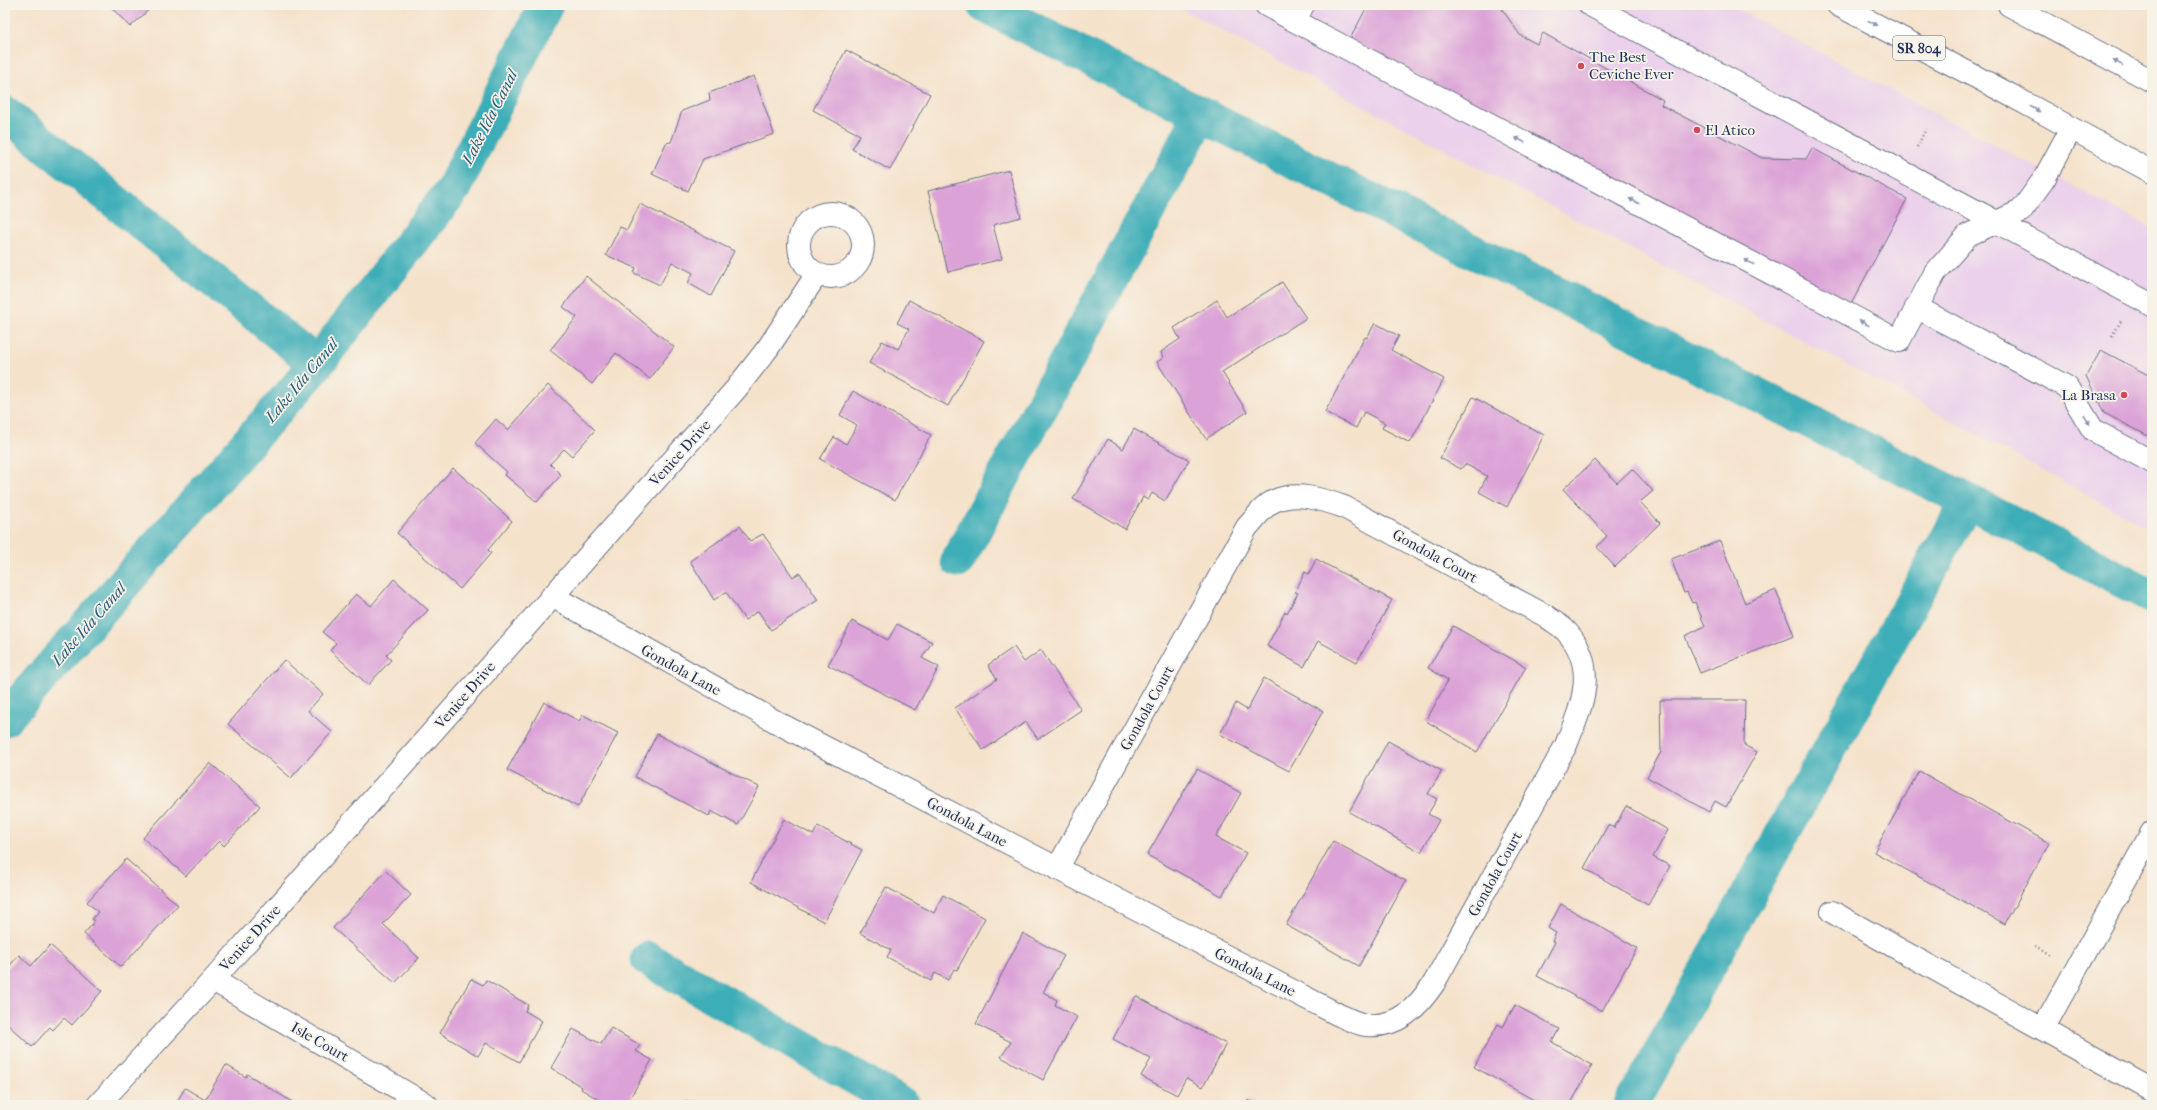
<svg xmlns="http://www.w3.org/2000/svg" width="2157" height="1110" font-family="'IM FELL French Canon',serif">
  <rect width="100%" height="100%" fill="#f7f3e8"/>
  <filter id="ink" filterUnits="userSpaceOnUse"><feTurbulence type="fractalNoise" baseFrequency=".025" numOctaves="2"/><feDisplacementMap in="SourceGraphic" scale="8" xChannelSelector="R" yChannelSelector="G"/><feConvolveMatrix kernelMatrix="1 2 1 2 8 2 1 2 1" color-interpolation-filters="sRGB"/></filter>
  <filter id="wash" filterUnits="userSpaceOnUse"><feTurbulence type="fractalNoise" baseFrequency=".012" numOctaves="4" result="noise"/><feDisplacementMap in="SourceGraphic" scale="16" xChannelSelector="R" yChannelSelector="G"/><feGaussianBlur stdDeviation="0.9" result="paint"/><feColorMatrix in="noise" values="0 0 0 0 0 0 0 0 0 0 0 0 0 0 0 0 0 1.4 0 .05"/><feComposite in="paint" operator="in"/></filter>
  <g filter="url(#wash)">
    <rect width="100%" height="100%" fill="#f5e2cb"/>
    <path fill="#ebd1eb" d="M1174 5H1730L2152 228V530L1891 388Z"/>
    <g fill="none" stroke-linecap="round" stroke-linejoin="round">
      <path stroke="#3cadb7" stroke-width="35" d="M984 5 1968 501 2152 596
        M5 113 317 364
        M958 560 1201 114
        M5 719 317 364 453 189 546 5
        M648 959 903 1105
        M1631 1105 1968 501"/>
    </g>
    <g id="blocks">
      <path fill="#dba2d7" d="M109 5H154L130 27Z
        M1368 5H1499L1520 35 1537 44 1543 33 1663 100 1661 105 1762 158 1806 159 1812 148 1907 199 1850 306 1350 39Z
        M846 50 930 94 890 170 852 149 860 135 813 110Z
        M754 76 774 134 703 159 688 191 652 174 666 143 671 142 682 111 710 100 709 93Z
        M1009 170 1021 217 993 225 1002 259 948 272 928 191Z
        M640 204 734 251 711 296 688 283 693 273 672 262 660 285 634 273 636 268 606 255 620 227 627 230Z
        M586 276 674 347 650 379 616 353 592 384 550 350 577 317 563 307Z
        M1282 282 1306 318 1222 372 1247 412 1206 439 1157 362 1163 358 1161 352 1180 339 1174 328 1217 300 1227 317Z
        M909 300 984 341 948 406 869 363 882 341 898 349 909 329 897 323Z
        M1375 323 1399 336 1391 350 1444 379 1410 443 1382 428 1385 423 1364 412 1356 428 1325 412 1365 337 1367 338Z
        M2101 350 2152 377V438L2104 413 2086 376Z
        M548 385 595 430 572 456 564 449 550 464 561 475 537 502 505 475 507 472 475 443 496 419 508 430Z
        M853 391 931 435 895 500 820 459 834 437 846 444 857 425 840 415Z
        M1473 397 1544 435 1507 507 1479 492 1487 476 1465 464 1461 469 1440 458Z
        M1134 429 1189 460 1165 501 1152 493 1148 500 1143 497 1125 529 1073 499 1108 439 1123 449Z
        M1595 460 1617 483 1632 469 1653 491 1640 502 1660 523 1615 567 1597 547 1607 536 1563 489Z
        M453 468 512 521 488 550 491 553 460 589 397 533Z
        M740 526 750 541 763 534 793 577 800 573 818 600 771 630 758 611 745 620 726 592 714 600 690 561Z
        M1720 541 1745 603 1776 590 1794 636 1700 673 1685 636 1705 626 1695 602 1692 603 1687 592 1684 593 1671 559Z
        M1316 559 1392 600 1357 662 1318 641 1304 667 1267 646 1285 612 1287 613 1298 593 1295 592 1305 572 1309 574Z
        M394 579 428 610 386 655 391 660 368 685 330 650 336 643 322 632 356 594 371 606Z
        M852 621 888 640 897 624 932 642 922 658 939 667 915 710 828 665Z
        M1453 626 1526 667 1477 752 1426 721 1448 680 1428 668Z
        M1014 647 1024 662 1041 650 1081 710 1038 739 1026 722 983 750 955 708 997 679 988 665Z
        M284 660 323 694 308 711 332 732 291 778 228 724Z
        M1264 678 1323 711 1289 771 1220 734 1236 703 1247 710Z
        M1660 700H1745L1744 745 1757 752 1726 807 1715 801 1709 812 1647 777 1661 752Z
        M544 702 579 721 583 715 618 733 578 807 507 770Z
        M657 734 759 787 738 825 711 811 709 816 635 777Z
        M1388 741 1442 771 1428 794 1437 799 1428 814 1439 820 1421 852 1349 812Z
        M210 763 260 806 224 846 219 841 186 876 143 838Z
        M1197 769 1241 793 1216 837 1246 853 1222 896 1147 855Z
        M1919 771 2049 843 2005 924 1874 852Z
        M1626 806 1668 830 1653 857 1670 866 1648 905 1584 868 1608 825 1614 828Z
        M784 819 813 835 818 826 862 850 824 922 751 882Z
        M1333 841 1406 881 1359 966 1286 925Z
        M126 859 178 905 121 967 84 934 95 921 92 919 98 912 87 902Z
        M386 871 411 895 383 924 419 958 395 983 333 928Z
        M886 887 934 913 943 895 985 918 957 970 954 969 948 980 935 973 931 981 887 957 891 950 860 933Z
        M1561 904 1637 948 1602 1011 1537 976 1555 942 1552 941 1556 933 1548 928Z
        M1023 933 1064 956 1043 992 1057 1000 1055 1005 1077 1017 1043 1080 1001 1057 1011 1042 976 1024Z
        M50 945 102 991 72 1025 64 1018 53 1030 50 1027 32 1047 5 1022V971L19 955 31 966Z
        M471 979 483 985 486 980 528 1005 525 1011 542 1021 519 1062 486 1043 478 1056 440 1033Z
        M1136 996 1226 1044 1203 1087 1186 1078 1177 1095 1141 1076 1151 1059 1113 1039Z
        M1515 1005 1559 1029 1552 1042 1592 1065 1570 1105H1543L1474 1067 1498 1024 1503 1027Z
        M611 1028 640 1045 636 1051 652 1060 626 1105H608L581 1089 582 1087 551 1068 573 1029 601 1044Z
        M226 1065 246 1077 247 1074 297 1105H175L185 1088 205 1100Z
        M1248 1100 1257 1105H1246Z
        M694 1101V1105H670V1104Z"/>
    </g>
  </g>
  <g filter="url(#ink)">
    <use href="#blocks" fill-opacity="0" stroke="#676e84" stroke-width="1"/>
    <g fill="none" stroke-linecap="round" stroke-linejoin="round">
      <g stroke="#676e84" stroke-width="24">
        <path id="minor" d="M1266 5 1295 21 1303 5
          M1590 5 2152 305
          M1295 21 1899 341 1935 273 1968 235 2021 211 2044 179 2071 129
          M799 245a32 32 0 1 1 64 0a32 32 0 1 1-64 0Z
          M1916 307 2067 387 2093 430 2152 462
          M552 596 780 724 1337 1014C1346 1018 1357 1024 1366 1025 1398 1028 1418 1007 1434 983L1566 745C1582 706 1599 667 1566 631 1560 625 1552 621 1546 616L1344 507C1322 499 1296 491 1274 501 1263 506 1255 519 1247 527L1057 869
          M1832 912 2152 1090
          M213 980 427 1105
          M2043 1029 2152 832
          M98 1105 213 980 736 389 768 348 817 274"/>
      </g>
      <g stroke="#676e84" stroke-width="24">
        <path id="major" d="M1838 5 2001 90 2152 172
          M2009 5 2152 81"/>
      </g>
      <path stroke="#676e84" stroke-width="2.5" stroke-dasharray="1 3" stroke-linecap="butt" d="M1917 147 1926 129
        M2112 336 2121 321
        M2035 946 2051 955"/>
      <use href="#minor" stroke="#fff" stroke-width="22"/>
      <use href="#major" stroke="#fff" stroke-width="22"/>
    </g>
    <defs><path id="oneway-solid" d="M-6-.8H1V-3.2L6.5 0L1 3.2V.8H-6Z"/></defs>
    <g fill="#8d97ae">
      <use href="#oneway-solid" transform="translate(1873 23) rotate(28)"/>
      <use href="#oneway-solid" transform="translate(2118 63) rotate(-152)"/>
      <use href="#oneway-solid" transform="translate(2035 109) rotate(29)"/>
      <use href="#oneway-solid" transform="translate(1520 140) rotate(-152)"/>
      <use href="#oneway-solid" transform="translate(1634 201) rotate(-152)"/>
      <use href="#oneway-solid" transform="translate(1749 262) rotate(-152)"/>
      <use href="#oneway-solid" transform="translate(1864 323) rotate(-152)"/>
      <use href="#oneway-solid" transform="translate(2087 420) rotate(60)"/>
    </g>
  </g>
  <g fill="#d1495b" stroke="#f7f3e8" stroke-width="1.5">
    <circle cx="1581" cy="66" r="4"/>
    <circle cx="1697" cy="130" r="4"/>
    <circle cx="2124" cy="395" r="4"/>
  </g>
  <g text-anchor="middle" stroke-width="3.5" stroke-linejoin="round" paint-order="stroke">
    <rect fill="#f7f3e8" stroke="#5d6a87" stroke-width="1" x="1893" y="36" width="52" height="24" rx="3"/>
    <g font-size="14" font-weight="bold" fill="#1b2f5e">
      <text x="1919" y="53">SR 804</text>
    </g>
    <g font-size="15" fill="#1b2f5e" stroke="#f7f3e8" text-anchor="start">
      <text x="1589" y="62">The Best<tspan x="1589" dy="17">Ceviche Ever</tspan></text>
      <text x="1705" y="135">El Atico</text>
      <text x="2116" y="400" text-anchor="end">La Brasa</text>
    </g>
    <g font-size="15" fill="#1b2f5e" stroke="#f7f3e8">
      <text transform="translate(680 453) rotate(-48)" y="5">Venice Drive</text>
      <text transform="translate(1435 556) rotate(29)" y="5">Gondola Court</text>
      <text transform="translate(681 670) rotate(29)" y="5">Gondola Lane</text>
      <text transform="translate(465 695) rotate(-49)" y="5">Venice Drive</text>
      <text transform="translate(1147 708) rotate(-61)" y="5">Gondola Court</text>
      <text transform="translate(967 822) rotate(28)" y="5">Gondola Lane</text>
      <text transform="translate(1495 874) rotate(-61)" y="5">Gondola Court</text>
      <text transform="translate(250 938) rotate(-48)" y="5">Venice Drive</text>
      <text transform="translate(1255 972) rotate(27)" y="5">Gondola Lane</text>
      <text transform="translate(320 1042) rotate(30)" y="5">Isle Court</text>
    </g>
    <g font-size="16" font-style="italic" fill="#275b7d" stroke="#f7f3e8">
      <text transform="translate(489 117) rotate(-63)" y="6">Lake Ida Canal</text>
      <text transform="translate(301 380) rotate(-50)" y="6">Lake Ida Canal</text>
      <text transform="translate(88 624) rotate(-49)" y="6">Lake Ida Canal</text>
    </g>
  </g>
  <rect width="2157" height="1110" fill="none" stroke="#f7f3e8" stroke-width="20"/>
</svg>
